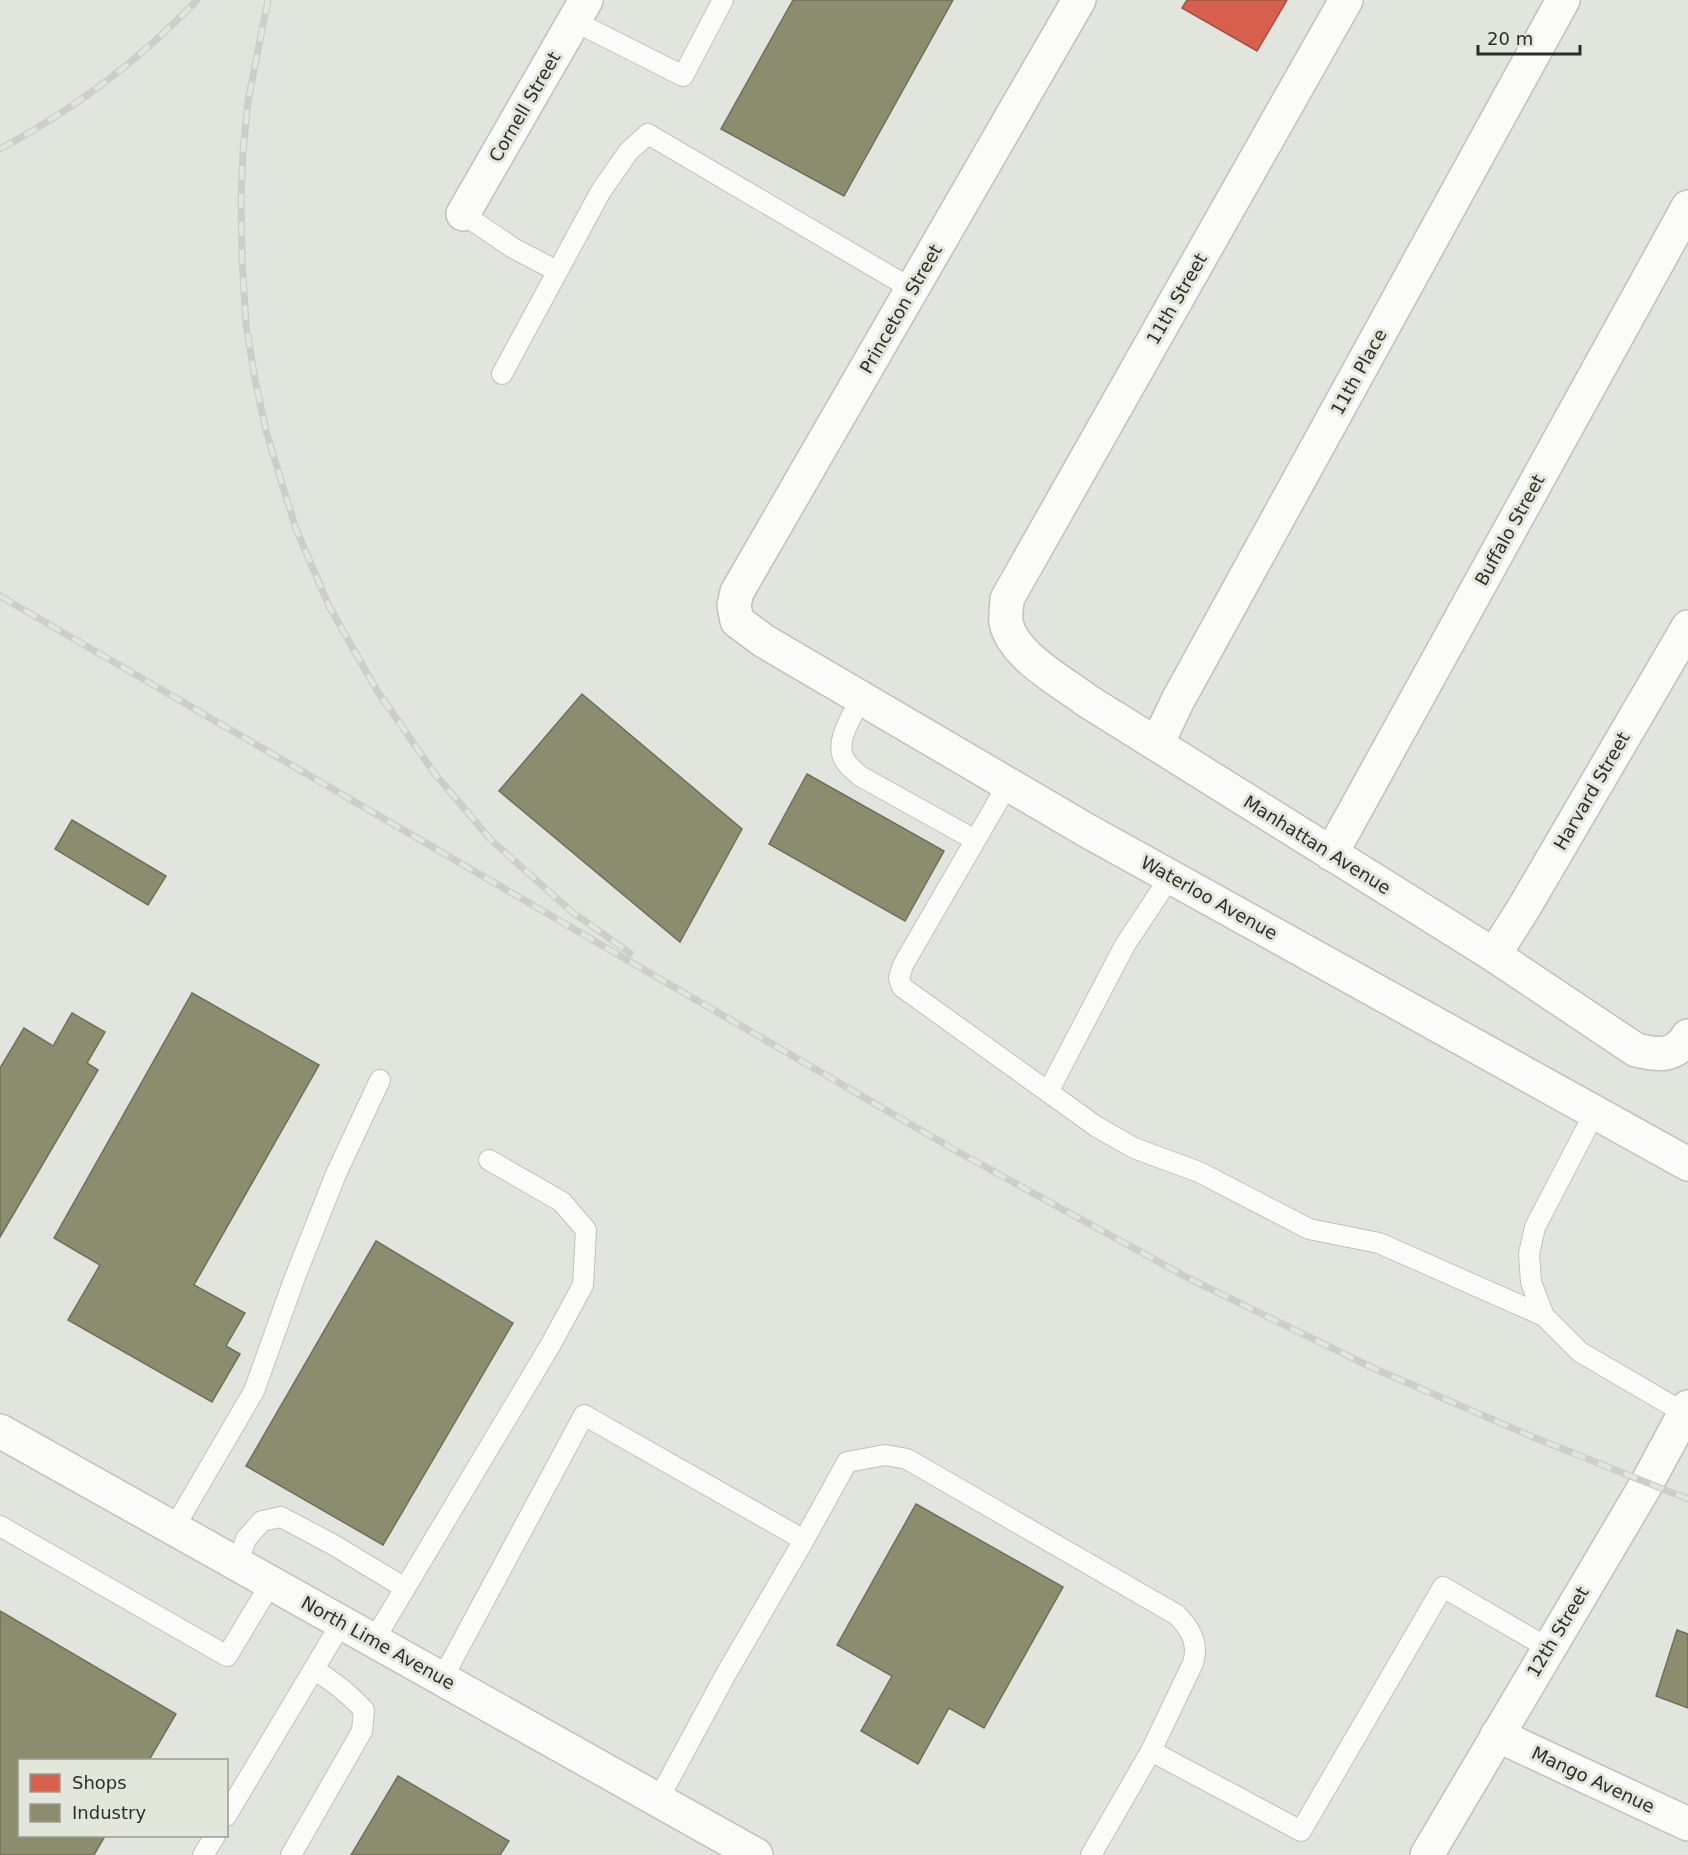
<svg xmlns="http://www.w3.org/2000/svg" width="1688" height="1855" font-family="'DejaVu Sans',sans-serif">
  <rect width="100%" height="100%" fill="#e2e4de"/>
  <path fill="#d6604d" stroke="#a35142" stroke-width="1.5" d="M1187 0H1287L1257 51 1182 8Z"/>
  <path fill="#8c8c6e" stroke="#6f7059" stroke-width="1.5" d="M793 0H953L844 196 721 129Z
    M582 694 742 829 680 942 499 791Z
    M807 774 944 851 905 921 769 844Z
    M72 820 166 876 148 905 55 849Z
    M192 993 319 1065 194 1285 245 1313 226 1346 240 1354 212 1402 68 1320 100 1265 54 1238Z
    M72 1013 105 1032 87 1063 98 1070 0 1237V1068L24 1028 53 1046Z
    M376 1241 513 1323 383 1545 246 1466Z
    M916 1504 1063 1587 984 1728 949 1708 918 1764 861 1731 892 1676 837 1645Z
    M0 1611 176 1714 149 1760H20V1836H105L94 1855H0Z
    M1677 1630 1688 1634V1708L1656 1696Z
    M398 1776 509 1841 500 1855H351Z"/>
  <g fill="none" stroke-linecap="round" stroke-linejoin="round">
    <g stroke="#c0c1bc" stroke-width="22">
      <path id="service" d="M574 21 683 76 723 0
        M463 214 513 248 557 271
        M502 374 601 191 629 151 648 134 912 289
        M861 698C853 715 832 744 846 762 849 767 856 772 860 776L975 840
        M1008 784 903 965 899 978 902 987 1097 1127 1134 1148 1199 1172 1309 1229 1379 1243 1544 1316
        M1048 1092 1125 945 1170 877
        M1595 1112 1535 1227 1529 1254 1531 1282 1544 1316 1580 1352 1688 1415
        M0 1526 227 1656 271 1583
        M174 1528 254 1391 295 1277 336 1174 380 1080
        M237 1564 246 1539 262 1521 281 1517 332 1544 405 1588
        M374 1640 551 1344 583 1285 586 1230 562 1202 489 1160
        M442 1679 584 1415 804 1540 847 1462 885 1455 907 1459 1177 1615C1191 1630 1199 1643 1193 1663L1151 1751 1091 1855
        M1151 1751 1301 1831 1443 1587 1548 1648
        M658 1800 726 1674 804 1540
        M226 1816 342 1622
        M203 1855 215 1836
        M291 1855 362 1731 364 1710C348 1693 334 1681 314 1670"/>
    </g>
    <g stroke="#c0c1bc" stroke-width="36">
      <path id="minor" d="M1079 0 737 592 734 605 737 621 764 641 1086 830 1688 1164
        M1346 0 1007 599C1007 606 1005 615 1006 622 1012 655 1061 681 1086 700L1494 955 1636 1050C1657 1055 1675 1058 1688 1036
        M463 214 586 0
        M1157 744 1178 700 1563 0
        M1331 854 1688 207
        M1494 955 1525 906 1688 627
        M1497 1735 1688 1824"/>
    </g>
    <g stroke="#c0c1bc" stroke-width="36">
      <path id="tertiary" d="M0 1431 756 1855
        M1427 1855 1647 1483 1688 1407"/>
    </g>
    <use href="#service" stroke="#fbfbfa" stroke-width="20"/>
    <use href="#minor" stroke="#fbfbfa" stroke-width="33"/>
    <use href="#tertiary" stroke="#fbfbfa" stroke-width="33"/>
    <g stroke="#cdcecb" stroke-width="7">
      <path id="rail" d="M268 0 248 101 243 152 241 199 242 258 246 325 255 379 266 431 296 529 329 606 376 689 435 774 491 840 572 912 630 953
        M0 149C73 110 140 60 197 0
        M0 596 960 1153 1192 1280 1373 1368 1533 1437 1688 1499"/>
    </g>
    <use href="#rail" stroke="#e3e7db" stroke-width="4.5" stroke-dasharray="14" stroke-linecap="butt"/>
  </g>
  <g text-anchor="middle" stroke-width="6" stroke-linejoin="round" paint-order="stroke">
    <g font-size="18" fill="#2c2e29" stroke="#e3e7db">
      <text transform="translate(525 107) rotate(-60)" y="6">Cornell Street</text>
      <text transform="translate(1177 299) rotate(-60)" y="6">11th Street</text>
      <text transform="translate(901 309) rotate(-60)" y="6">Princeton Street</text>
      <text transform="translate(1359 372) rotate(-61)" y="6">11th Place</text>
      <text transform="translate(1510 530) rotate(-61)" y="6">Buffalo Street</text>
      <text transform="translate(1592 791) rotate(-60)" y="6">Harvard Street</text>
      <text transform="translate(1317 845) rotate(32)" y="6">Manhattan Avenue</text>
      <text transform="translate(1209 898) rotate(29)" y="6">Waterloo Avenue</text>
      <text transform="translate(1558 1632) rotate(-59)" y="6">12th Street</text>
      <text transform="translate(378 1643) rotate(29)" y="6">North Lime Avenue</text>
      <text transform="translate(1593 1780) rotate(25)" y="6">Mango Avenue</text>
    </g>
  </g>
  <rect x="18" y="1759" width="210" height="78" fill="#e3e7db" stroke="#9a9d94" stroke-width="1.5"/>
  <rect x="30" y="1774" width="30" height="18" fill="#d6604d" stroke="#9a9d94" stroke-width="1.5"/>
  <text x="72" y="1789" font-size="18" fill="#2c2e29">Shops</text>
  <rect x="30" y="1804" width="30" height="18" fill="#8c8c6e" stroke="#9a9d94" stroke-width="1.5"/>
  <text x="72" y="1819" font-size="18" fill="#2c2e29">Industry</text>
  <path d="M1478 45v9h102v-9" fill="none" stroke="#2c2e29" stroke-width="3"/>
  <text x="1487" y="45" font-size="18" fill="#2c2e29" stroke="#e3e7db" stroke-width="4.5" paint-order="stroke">20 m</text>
</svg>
